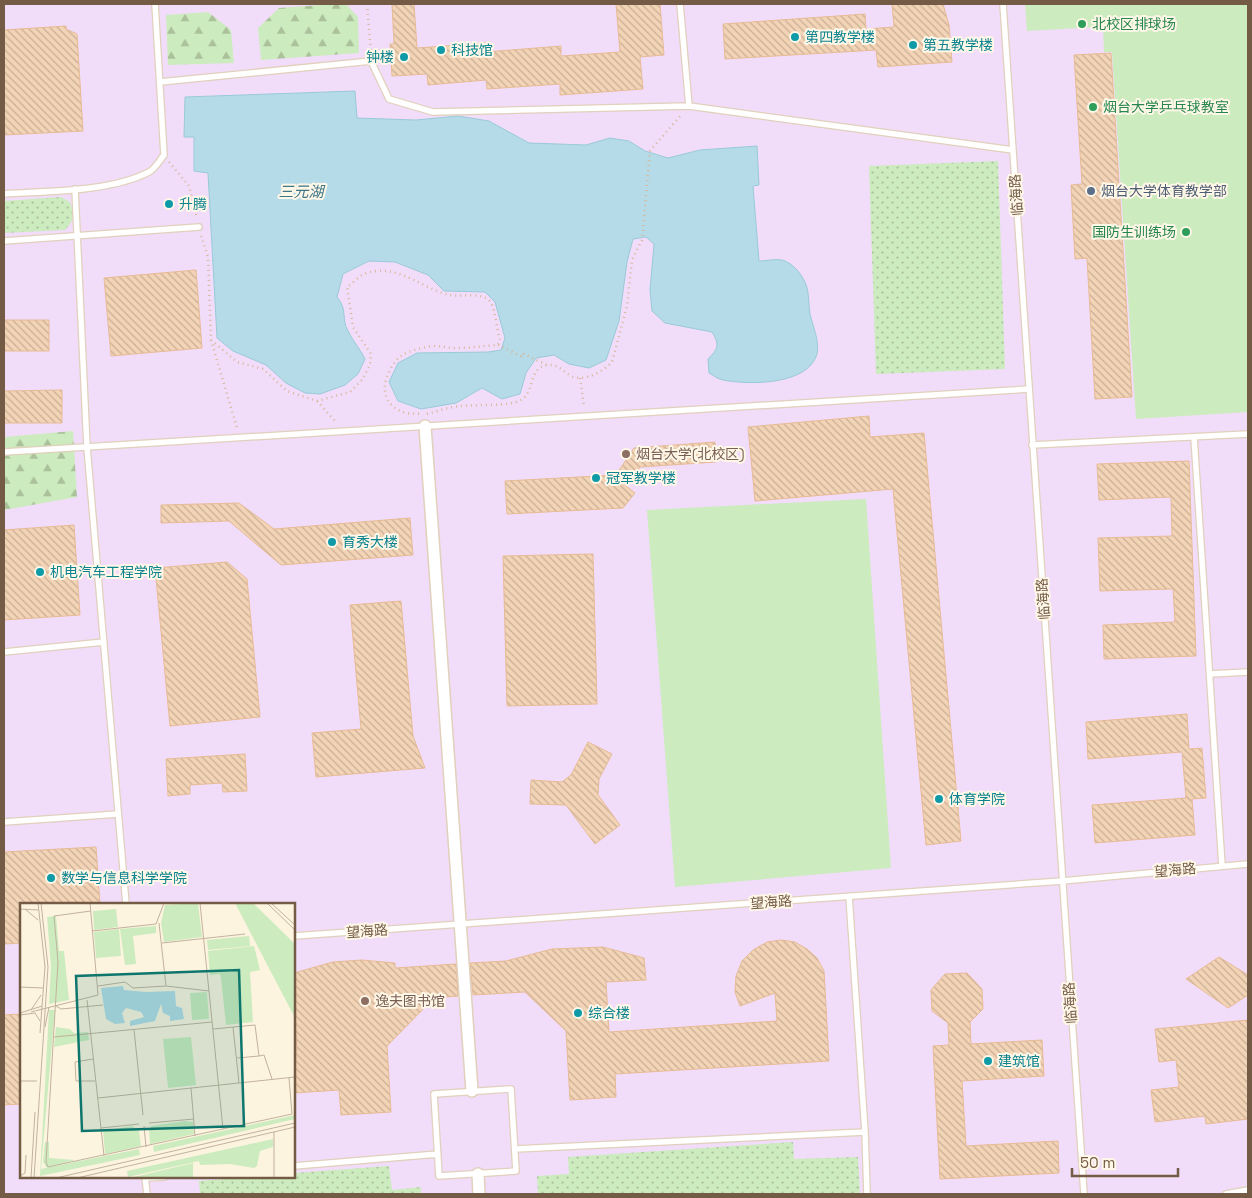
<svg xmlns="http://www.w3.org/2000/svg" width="1252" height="1198" font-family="'Space Grotesk','Noto Sans SC',sans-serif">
  <defs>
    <pattern id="grass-dots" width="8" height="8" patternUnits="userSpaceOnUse" patternTransform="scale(1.25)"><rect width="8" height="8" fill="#ccebbe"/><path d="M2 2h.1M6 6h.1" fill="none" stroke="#aac19c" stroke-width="1.8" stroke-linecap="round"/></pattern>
    <pattern id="forest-firs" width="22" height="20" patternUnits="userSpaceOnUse" patternTransform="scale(1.25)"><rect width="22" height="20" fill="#ccebbe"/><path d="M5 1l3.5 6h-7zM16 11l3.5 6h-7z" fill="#aac19c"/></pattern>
    <pattern id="building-back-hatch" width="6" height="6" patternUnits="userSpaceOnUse" patternTransform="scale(1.25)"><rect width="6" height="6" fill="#f3d4b6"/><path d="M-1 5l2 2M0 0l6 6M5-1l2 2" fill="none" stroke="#c9af96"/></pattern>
  </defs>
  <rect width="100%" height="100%" fill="#fdf4e0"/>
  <path fill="#f1ddf9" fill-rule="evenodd" d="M4 4H1248V1194H4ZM21 904H294V1177H21Z"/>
  <path fill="url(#grass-dots)" d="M998 161 1005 369 876 374 869 166Z
    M61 197 70 202C74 214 75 220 65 230L4 233V201Z
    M793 1142 794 1159 858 1157 860 1194H538L537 1176 569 1174 568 1157Z
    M389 1166 392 1190 421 1187V1194H200L199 1181 253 1177H294V1173Z"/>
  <path fill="url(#forest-firs)" d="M335 4H346L358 17 359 53 261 60 258 28 279 8Z
    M208 12 231 30 234 63 168 65 166 15Z
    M73 431 77 497 4 510V437Z"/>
  <path fill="#ccebbe" d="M1025 4H1248V412L1136 419 1112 52H1104L1103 27 1114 26 1027 31Z
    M866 499 891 868 675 887 647 510Z"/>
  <path fill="#b4dbe7" stroke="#9acad9" d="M355 91 357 118 416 120 458 116 489 121 529 143 586 145 610 138 629 141 645 151 668 158 700 150 757 146 759 185 753 186 759 261C766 261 779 258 785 261 792 264 799 271 802 277 810 288 808 301 810 314 813 327 822 346 815 359 802 385 748 385 723 380 718 379 714 376 709 373L708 359C718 349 720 345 712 332L665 323 652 311 650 290 654 244 646 237 633 239 627 262 619 321 606 360 589 368 569 364 554 355 536 358 526 373 520 394 502 399 482 388 456 403 421 409 398 401 389 382 398 363 417 353 488 352 501 350 505 338 495 302 485 292 444 291 428 275 395 262 369 261 343 274 337 297C348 310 341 319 348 331 353 341 360 349 365 359L358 374 345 385 320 394 305 393 286 383 266 365 233 351 217 338 208 173 194 171V137H184L185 97Z"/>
  <path fill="url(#building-back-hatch)" stroke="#e7bb96" d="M392 4H414L417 48 486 43V52L561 46V56L620 52 616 4H660L664 55 640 57 643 89 560 95V84L487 89 486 80 428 85 427 74 392 76 390 44H394Z
    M892 4H943L949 25 952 62 878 67 876 50 725 59 723 24 865 14 866 29 894 27Z
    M66 26V29L77 34 83 131 4 135V30Z
    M1111 53 1132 397 1095 399 1087 258 1075 259 1071 185 1082 184 1074 55Z
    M196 270 202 348 111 356 104 278Z
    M4 320H49V351H4Z
    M62 390V423H4V391Z
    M869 416 870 437 924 433 961 841 926 845 893 489 755 501 748 427Z
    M715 442 716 462 640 467 625 485 635 493 623 508 507 514 505 481 616 475 634 448Z
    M1189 461 1196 656 1104 659 1103 625 1175 622 1173 589 1100 591 1098 538 1172 536 1171 497 1099 500 1097 464Z
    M239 503 274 529 410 518 413 555 281 565 229 521 161 523V505Z
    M74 525 80 615 4 620V530Z
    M593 554 597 704 507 706 503 556Z
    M227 562 247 579 260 717 170 726 155 568Z
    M401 601 413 736 425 768 316 777 312 733 361 729 350 605Z
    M1187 714 1189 749 1202 748 1206 798 1192 799 1195 835 1095 843 1092 805 1186 798 1182 752 1088 759 1086 722Z
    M588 742 612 754 599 779 598 795 620 825 595 844 566 805 530 804 531 780 562 782 571 775Z
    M245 754 247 791 223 792 222 783 190 785V794L168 796 166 759Z
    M96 847 100 904H21V943L4 944V852Z
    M781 940 795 942 807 949 817 958 824 971 829 1061 615 1074 616 1097 570 1100 566 1031 525 992 473 995 470 963 506 961 552 949 603 947 644 958 646 980 606 982 609 1032 777 1021 775 993 740 1006 735 992 736 976 742 961 753 950 767 942Z
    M1219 957 1248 975V995L1228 1008 1186 979Z
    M362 960 395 963V968L456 964 458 996 434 998 387 1046 391 1112 341 1115 339 1090 294 1093V1051H297L295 1020H294V973L333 962Z
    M967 973 982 989 983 1009 970 1022 971 1044 1042 1040 1044 1076 962 1081 966 1146 1058 1141 1059 1173 940 1179 933 1046 949 1045 948 1023 932 1011 931 990 945 974Z
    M21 1014V1104L4 1105V1015Z
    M1248 1020V1119L1206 1124 1205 1116 1155 1122 1151 1090 1179 1087 1176 1060 1159 1062 1155 1029Z"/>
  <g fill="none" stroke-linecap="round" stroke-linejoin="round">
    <g stroke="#e1d0bb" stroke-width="8">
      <path id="lane" d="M1003 4 1084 1194
        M160 82 371 61 389 99 433 112 689 106 680 4
        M689 106 1013 150
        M75 189 87 447 126 904
        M4 194C47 191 110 192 149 172 155 169 160 160 164 155L155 4
        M4 241 199 227
        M1194 437 1222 866
        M1032 445 1248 434
        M4 452 1029 389
        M4 652 104 642
        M1210 674 1248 672
        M4 822 118 814
        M849 896 865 1132 867 1194
        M294 936 1062 881 1248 864
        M511 1089 516 1171 439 1176 434 1094Z
        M515 1149 865 1132
        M294 1166 438 1154
        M145 1177 147 1194
        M146 1178 164 1177
        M1226 1194 1248 1190"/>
    </g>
    <g stroke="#e1d0bb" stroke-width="14">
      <path id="street" d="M425 426 472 1091
        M478 1174 479 1194"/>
    </g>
    <path stroke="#d8b79a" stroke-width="2.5" stroke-dasharray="1 4" stroke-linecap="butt" d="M367 4 371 52
      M169 162 189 186 197 218
      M201 236 208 257 211 340 237 428
      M211 340 237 362 263 369 287 391 317 401 350 392 362 380 370 365 371 354 353 327 347 287C352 284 357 278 362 275 395 260 421 289 450 295 461 297 484 291 491 303 495 309 497 331 500 340L498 345C483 346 469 348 455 348 448 348 442 346 435 346 427 346 417 349 409 352 400 355 394 362 390 370 380 388 384 407 406 413 411 414 416 413 421 414
      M498 345 521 356 522 353 547 365
      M580 378 584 406
      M317 401 336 422
      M427 414C438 411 449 407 460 406 475 404 510 407 521 400 535 392 528 368 547 365 558 364 563 371 571 376 584 382 603 372 612 362L627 306 632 260 642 240 650 151 681 115"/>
    <use href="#lane" stroke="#fff" stroke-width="5.5"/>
    <use href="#street" stroke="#fff" stroke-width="11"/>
  </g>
  <g fill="#2e9e5b" stroke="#fff7e7" stroke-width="2">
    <circle cx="1082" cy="24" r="5"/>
    <circle cx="1093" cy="107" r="5"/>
    <circle cx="1186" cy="232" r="5"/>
  </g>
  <g fill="#0f9aa8" stroke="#fff7e7" stroke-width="2">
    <circle cx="795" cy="37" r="5"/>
    <circle cx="913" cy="45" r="5"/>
    <circle cx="441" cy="50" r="5"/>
    <circle cx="404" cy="57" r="5"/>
    <circle cx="169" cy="204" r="5"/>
    <circle cx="596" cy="478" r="5"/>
    <circle cx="332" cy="542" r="5"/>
    <circle cx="40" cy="572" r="5"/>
    <circle cx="939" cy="799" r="5"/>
    <circle cx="51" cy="878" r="5"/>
    <circle cx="578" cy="1013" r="5"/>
    <circle cx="988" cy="1061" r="5"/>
  </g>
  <circle fill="#5c6f8a" stroke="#fff7e7" stroke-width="2" cx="1091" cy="191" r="5"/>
  <g fill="#8d6e63" stroke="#fff7e7" stroke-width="2">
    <circle cx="626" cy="454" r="5"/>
    <circle cx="365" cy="1001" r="5"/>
  </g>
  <g text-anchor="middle" stroke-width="4" stroke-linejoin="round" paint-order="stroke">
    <g font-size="14" fill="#27864d" stroke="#fff7e7" text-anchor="start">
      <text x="1092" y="29">北校区排球场</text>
      <text x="1103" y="112">烟台大学乒乓球教室</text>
      <text x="1176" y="237" text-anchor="end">国防生训练场</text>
    </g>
    <g font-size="14" fill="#0d838f" stroke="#fff7e7" text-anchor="start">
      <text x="805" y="42">第四教学楼</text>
      <text x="923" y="50">第五教学楼</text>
      <text x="451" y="55">科技馆</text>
      <text x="394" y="62" text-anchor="end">钟楼</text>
      <text x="179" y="209">升腾</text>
      <text x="606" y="483">冠军教学楼</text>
      <text x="342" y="547">育秀大楼</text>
      <text x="50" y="577">机电汽车工程学院</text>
      <text x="949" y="804">体育学院</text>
      <text x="61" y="883">数学与信息科学学院</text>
      <text x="588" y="1018">综合楼</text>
      <text x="998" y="1066">建筑馆</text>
    </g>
    <g font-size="14" fill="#4e5e75" stroke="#fff7e7" text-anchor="start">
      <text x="1101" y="196">烟台大学体育教学部</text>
    </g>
    <g font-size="14" fill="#745b46" stroke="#fff7e7">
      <text transform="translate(1016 195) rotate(-94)" y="5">临海路</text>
      <text transform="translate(1043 599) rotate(-94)" y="5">临海路</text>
      <text transform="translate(1175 870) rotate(-5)" y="5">望海路</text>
      <text transform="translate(771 902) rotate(-4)" y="5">望海路</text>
      <text transform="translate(367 931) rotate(-4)" y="5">望海路</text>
      <text transform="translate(1070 1003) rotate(-94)" y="5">临海路</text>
    </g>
    <g font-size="14" fill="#785e54" stroke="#fff7e7" text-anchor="start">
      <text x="636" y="459">烟台大学(北校区)</text>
      <text x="375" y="1006">逸夫图书馆</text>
    </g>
    <g font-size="15" font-style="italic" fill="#3f7789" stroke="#fff7e7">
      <text x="301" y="197">三元湖</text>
    </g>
  </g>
  <g transform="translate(20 903)">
    <rect width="275" height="275" fill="#fdf4e0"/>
    <path d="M187 89 189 116 172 117 170 90ZM165 218 173 219 174 231 130 241 129 227 131 223ZM112 223 119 228 121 243 85 251 83 228Z" fill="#ccebbe"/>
    <path d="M215 0H233L275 41V115ZM36 13 39 48H44L49 97 29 101 31 64 27 14ZM136 23V30L113 33 116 61 105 62 100 26ZM29 107H35L21 266 119 246 120 252 20 273ZM36 124 50 126 54 130 68 129 69 137 34 144ZM275 212V216L134 249 133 243ZM253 236V244L240 248 237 263 234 265 210 261 180 262 179 258 108 274 107 268ZM25 239H29V255L55 257 27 265 23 259Z" fill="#ccebbe"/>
    <path d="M178 0 182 34 144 39 141 20 145 2ZM96 6 98 24 74 27 73 8ZM99 26 101 53 76 55 74 29ZM173 260V275H110Z" fill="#ccebbe"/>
    <path d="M229 33 230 43 188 47 187 37ZM234 43 240 67 230 69 233 119 206 122 201 75 200 71 190 72 188 48ZM171 134 176 182 148 185 143 136Z" fill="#ccebbe"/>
    <path d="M103 83 104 87 126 89 155 88 156 103 162 105 164 116 150 118V113L143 110 141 101 135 118 110 123V118L124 114 121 109 106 105 102 110 105 120 95 121 86 116 81 85Z" fill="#b4dbe7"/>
    <path fill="none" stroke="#c2b29d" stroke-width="1" d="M18 0 25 64 20 130M180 0 203 226M247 0 275 27M251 0 275 22M0 6 18 7M5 6 18 17M71 8 34 13 38 59 26 259 28 264 272 211 269 175M72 28 136 21 144 0M142 40 225 31M78 83 105 79 113 85 146 83 139 20M146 83 189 88M0 84 23 85M67 97 84 253M36 103 41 106 83 102M11 107 21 92M11 109 78 92 70 0M0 110 22 103M0 112 15 110 20 118M25 124 29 104M213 124 219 180M193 126 235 122 239 153 244 152 252 176M114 127 123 212M34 134 192 119M217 155 239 153M73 156 55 159 56 178H75M0 178H17M171 185 175 233M78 195 275 174M129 220 174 216M124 223 126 244M81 225 119 221M254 229V275M0 273 5 270 6 252M11 275 15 209M14 275 28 64 21 0M36 275 275 220M57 275 275 224"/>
    <path fill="#0f766e" fill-opacity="0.15" stroke="#0f766e" stroke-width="2.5" d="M219 67 224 223 62 228 56 73Z"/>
    <rect width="275" height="275" fill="none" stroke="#745b46" stroke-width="2.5"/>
  </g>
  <rect width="1252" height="1198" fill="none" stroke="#745b46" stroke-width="10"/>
  <path d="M1072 1168v8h106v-8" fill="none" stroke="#745b46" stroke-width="2.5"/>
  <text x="1080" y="1168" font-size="15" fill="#745b46" stroke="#fff7e7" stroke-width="4" paint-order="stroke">50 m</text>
</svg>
